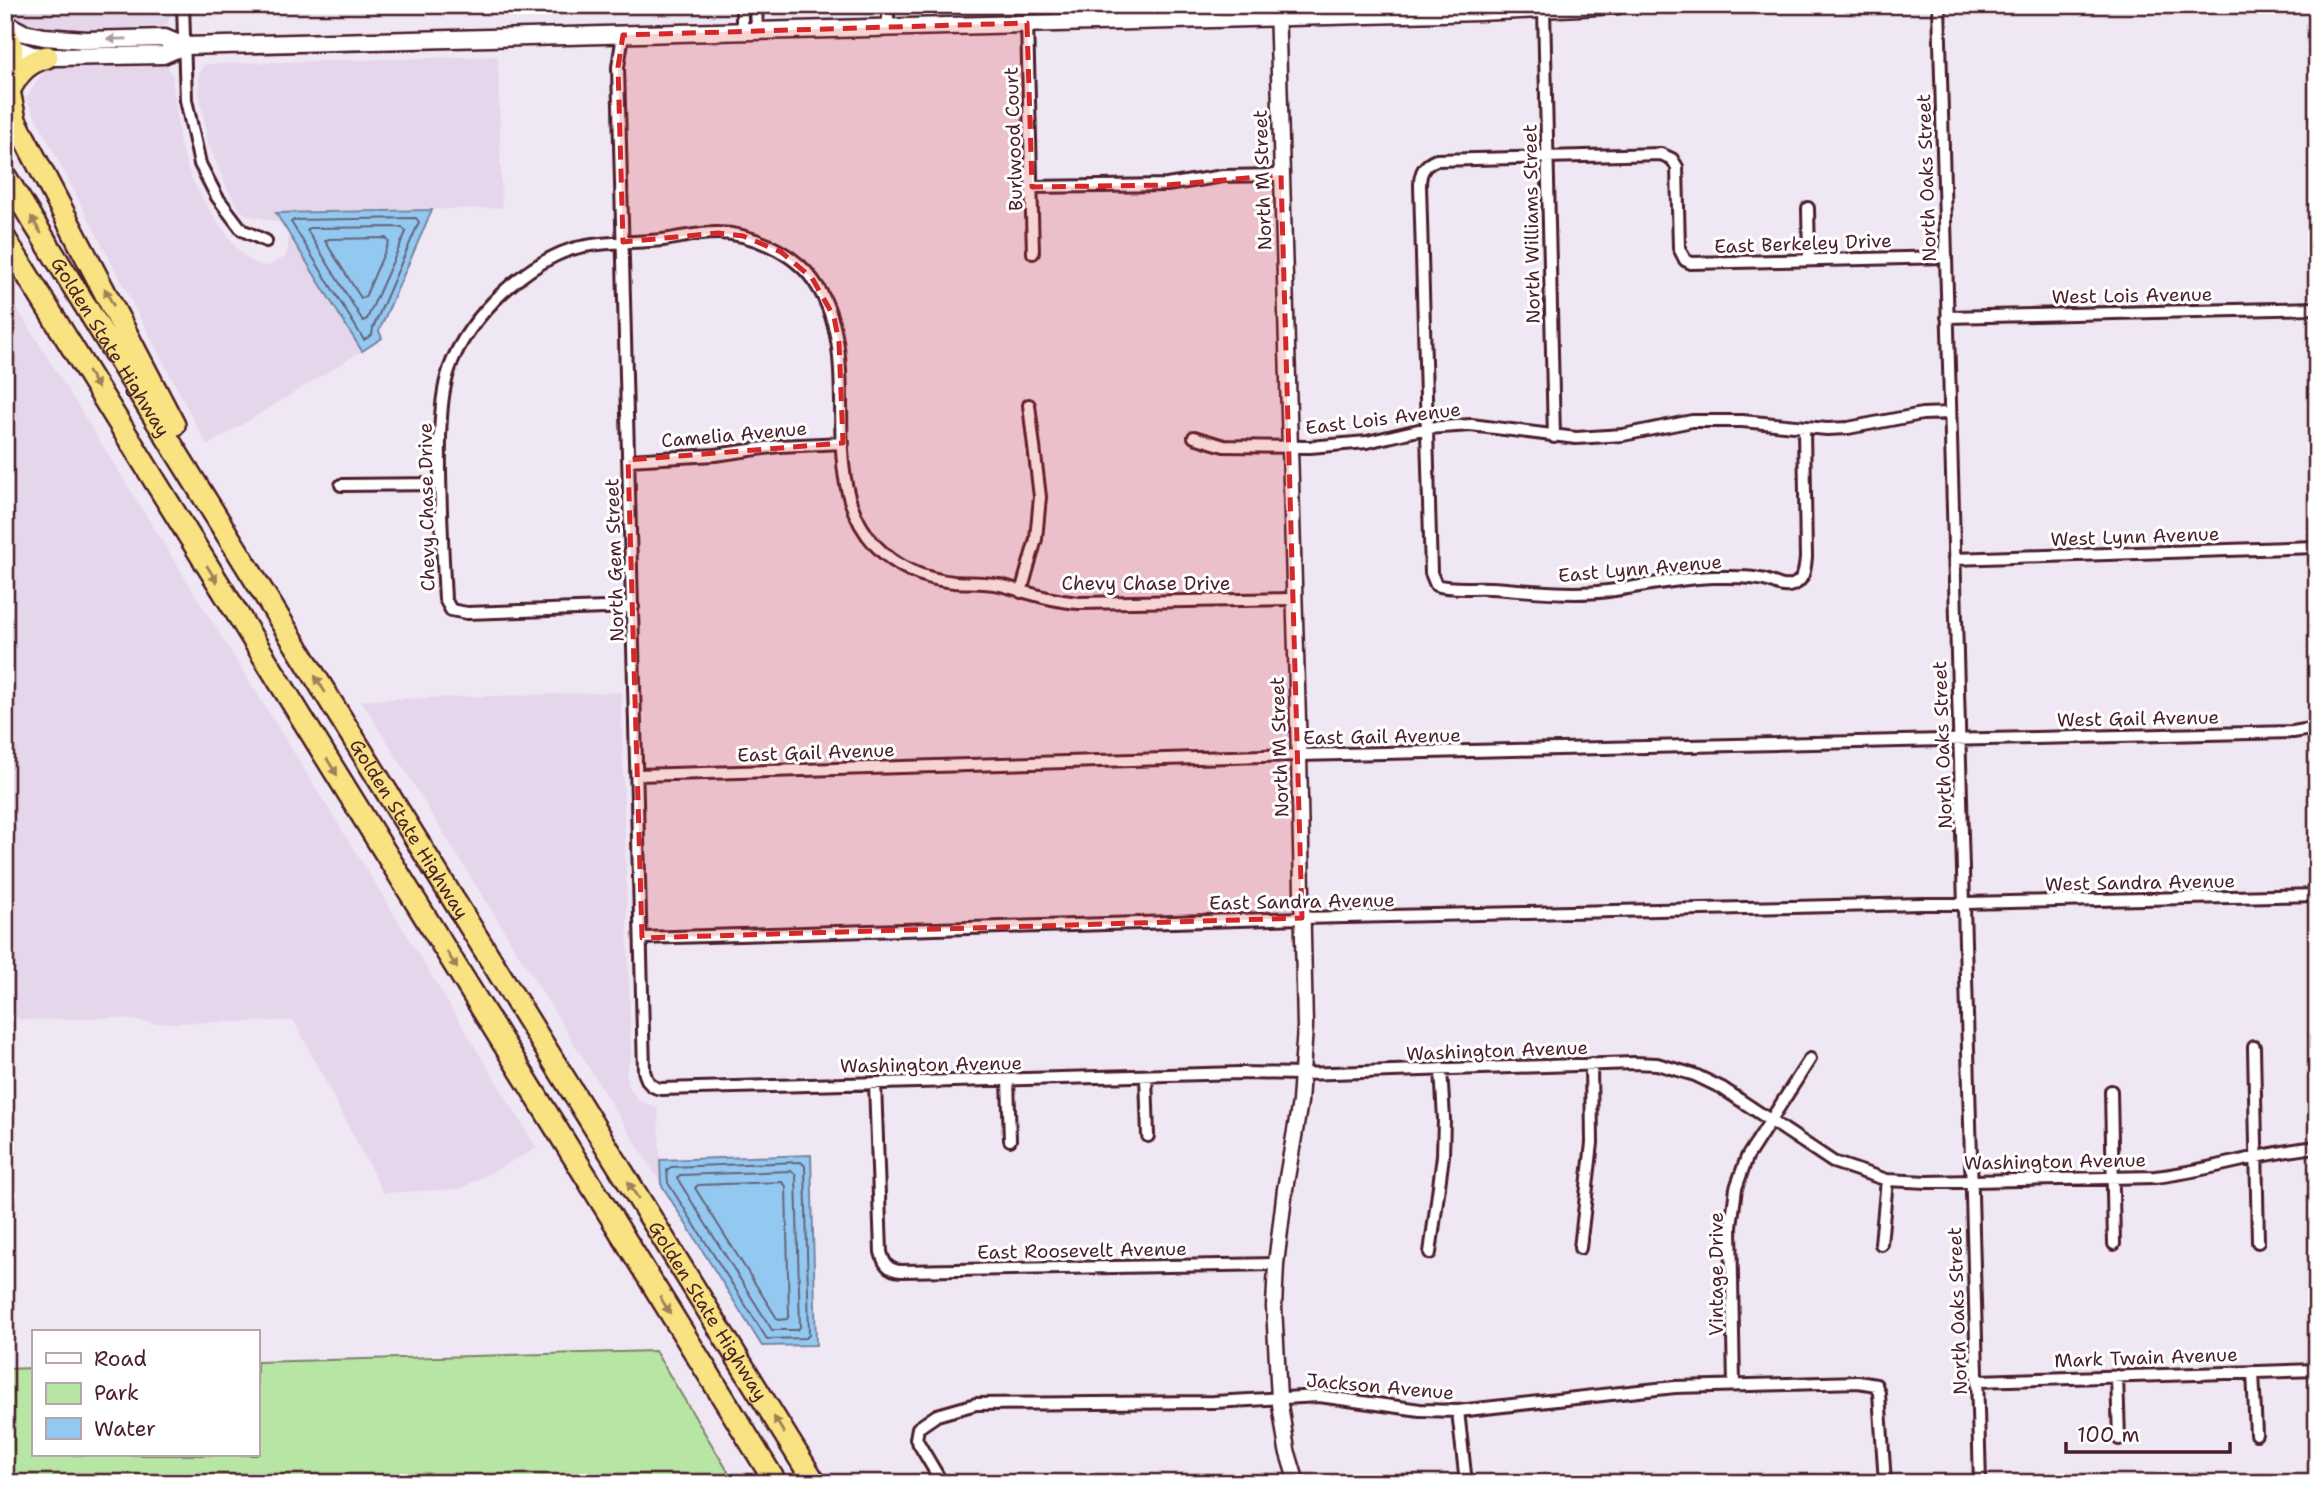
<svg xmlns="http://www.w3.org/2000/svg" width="2322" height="1488" font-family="'Shantell Sans',sans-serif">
  <rect width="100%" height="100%" fill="#f0e7f4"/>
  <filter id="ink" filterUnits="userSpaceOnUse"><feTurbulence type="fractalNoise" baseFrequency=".0143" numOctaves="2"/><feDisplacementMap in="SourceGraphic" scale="14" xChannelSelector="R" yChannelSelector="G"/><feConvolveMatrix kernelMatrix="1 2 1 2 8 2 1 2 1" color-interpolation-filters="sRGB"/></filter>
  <g filter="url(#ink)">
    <path fill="#e6d6ec" d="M5 5H170V15L168 23 161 26 65 32 40 30 26 25 5 14Z
      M498 56 502 208 276 213 282 223 247 215 240 210 227 188 208 143 199 92V74L201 68 207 64Z
      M161 64 167 66 172 74 180 144 190 175 201 197 235 246 244 256 253 262 264 266 271 265 285 257 288 248V234L362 351 207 446 26 99 45 68Z
      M5 289 372 878 537 1148 460 1189 383 1193 294 1021 155 1023 114 1018 20 1020 5 1008Z
      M621 692 631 1056 626 1073 628 1085 638 1100 658 1108 661 1184 361 700Z"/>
    <path fill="#b6e5a4" stroke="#808268" stroke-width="2" d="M655 1351 735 1483H5V1369L33 1368V1455H257V1362Z"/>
    <path fill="#93c9f1" stroke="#7685a2" stroke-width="2" d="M432 210 379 331 382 338 362 351 276 213Z
      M811 1155 816 1345 762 1346 661 1184 660 1160Z"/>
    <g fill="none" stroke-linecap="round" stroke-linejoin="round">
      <path stroke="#67637a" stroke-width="2" d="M416 218 419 222 373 328 372 335 364 340 291 222 294 220Z
        M402 227 406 232 367 319 363 321 307 230 310 228Z
        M386 238 389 242 365 297 361 298 325 241 329 239Z
        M801 1162 805 1166 809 1335 806 1338 767 1339 668 1183 667 1170 671 1167Z
        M792 1171 796 1175 800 1327 797 1330H772L677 1178 680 1175Z
        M782 1182 786 1186 789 1316 787 1319 778 1320 695 1188 698 1185Z"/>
      <g stroke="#4a1f2b" stroke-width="16">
        <path id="minor" d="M183 5 186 100 200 164 217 197 242 230 266 241
          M742 5V32
          M756 5 757 31
          M888 5V27
          M1939 5 1980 1483
          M1544 10 1554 437
          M1027 23 1033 253
          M623 35 618 67 644 1071C647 1082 650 1087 661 1089L1240 1073 1303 1074 1634 1063 1657 1064 1695 1075 1722 1088 1833 1162 1887 1180 1927 1182 2155 1177C2210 1171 2262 1152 2317 1147
          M1032 187 1167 185 1223 176 1281 175
          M1808 208 1809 259
          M1947 317 2317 308
          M1804 428 1806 557C1805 570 1804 583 1789 586 1781 588 1776 583 1768 581 1752 576 1732 577 1715 577 1678 578 1644 586 1608 591 1569 596 1529 590 1490 588 1472 587 1453 590 1436 585L1431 573 1420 185C1420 172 1424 165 1436 160L1661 154 1672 159 1677 167 1679 248 1685 260 1691 263 1946 257
          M1194 437 1224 446 1310 447 1367 442 1427 428 1471 425 1576 438 1623 435 1692 421H1742L1827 429 1848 428 1922 414 1950 413
          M628 460 715 455 779 446 843 443
          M341 485 440 484
          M1954 559 2317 547
          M1021 592 1036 539 1040 497 1029 405
          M633 607 467 613 451 610 445 599C442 545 439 491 440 436 441 414 442 389 450 367 460 339 482 312 503 292 523 274 547 257 572 249 604 240 638 244 670 239 686 236 701 233 717 233 751 233 793 252 813 280 870 358 810 476 876 546 897 568 924 579 954 582 969 583 985 582 1000 585 1027 592 1051 601 1079 603L1293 599
          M638 775 1299 755 2293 732 2317 728
          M642 938 1302 918 2317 895
          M2254 1047 2258 1242
          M1146 1076 1148 1136
          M1008 1080 1010 1140
          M875 1083 881 1252C884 1264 888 1270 901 1271L1276 1264
          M2111 1091 2114 1244
          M1881 1244 1887 1180
          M1580 1248 1592 1143 1591 1064
          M1430 1253 1443 1156 1444 1119 1441 1069
          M2253 1372 2256 1434
          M2117 1376 2119 1439
          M1977 1381 2317 1370
          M1734 1385 1731 1227 1736 1188 1747 1157 1810 1059
          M1458 1411 1466 1483
          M942 1483 916 1439 918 1428 937 1415 976 1404 1214 1402 1319 1396 1420 1410 1458 1411 1675 1387 1858 1382 1876 1385 1879 1393 1885 1483"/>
      </g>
      <g stroke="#4a1f2b" stroke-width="19">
        <path id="tertiary" d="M1277 5 1299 755 1305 1027 1300 1102 1285 1189 1276 1264 1274 1307 1279 1398 1287 1450 1297 1483"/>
      </g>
      <g stroke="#4a1f2b" stroke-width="21">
        <path id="secondary" d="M5 23 24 33 44 37 86 40 165 38 184 46
          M5 45 33 55 55 57 163 55 184 46 1479 12 1619 5"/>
      </g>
      <g stroke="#4a1f2b" stroke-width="26">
        <g id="motorway">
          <path d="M5 29 12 49 9 91 15 120 174 425"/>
          <path d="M10 89C19 72 28 62 47 57"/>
          <path id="s1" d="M5 176 815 1483"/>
          <path d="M5 239 776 1483"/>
        </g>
      </g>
      <use href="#minor" stroke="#fff" stroke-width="10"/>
      <use href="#tertiary" stroke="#fff" stroke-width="14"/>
      <use href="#secondary" stroke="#fff" stroke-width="16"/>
      <use href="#motorway" stroke="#f8e281" stroke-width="21"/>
    </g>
    <defs><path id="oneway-solid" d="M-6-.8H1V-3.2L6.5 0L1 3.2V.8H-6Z" transform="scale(1.75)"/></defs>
    <use fill="#ae9aa0" href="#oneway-solid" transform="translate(117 39) rotate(179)"/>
    <g fill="#a18056">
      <use href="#oneway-solid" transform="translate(36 225) rotate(-122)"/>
      <use href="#oneway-solid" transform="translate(109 297) rotate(-117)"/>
      <use href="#oneway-solid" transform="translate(93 380) rotate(58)"/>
      <use href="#oneway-solid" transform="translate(212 574) rotate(58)"/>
      <use href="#oneway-solid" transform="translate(320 684) rotate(-122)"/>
      <use href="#oneway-solid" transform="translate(332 767) rotate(58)"/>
      <use href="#oneway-solid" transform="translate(452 960) rotate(58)"/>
      <use href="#oneway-solid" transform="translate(633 1190) rotate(-122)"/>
      <use href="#oneway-solid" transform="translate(665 1305) rotate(58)"/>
      <use href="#oneway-solid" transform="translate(779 1425) rotate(-122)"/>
    </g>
  </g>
  <path fill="#d62828" fill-opacity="0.2" stroke="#d62828" stroke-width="5" stroke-dasharray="14 9" stroke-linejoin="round" d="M1027 23 1032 187 1167 185 1281 175 1302 918 642 938 628 460 843 443 839 343 834 317 812 278 781 252 743 236 718 233 623 242 618 67 623 35Z"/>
  <g text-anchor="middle" stroke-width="6" stroke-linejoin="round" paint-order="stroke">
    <g font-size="19" fill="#4a1f2b" stroke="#fff">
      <text transform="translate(1013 139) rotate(-92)" y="7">Burlwood Court</text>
      <text transform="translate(1926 178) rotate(-92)" y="7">North Oaks Street</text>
      <text transform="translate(1262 180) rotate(-92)" y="7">North M Street</text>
      <text transform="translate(1531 224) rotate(-91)" y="7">North Williams Street</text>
      <text transform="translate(1803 243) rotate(-2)" y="7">East Berkeley Drive</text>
      <text transform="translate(2132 295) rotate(-1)" y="7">West Lois Avenue</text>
      <text dy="7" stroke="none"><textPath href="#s1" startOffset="201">Golden State Highway</textPath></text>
      <text transform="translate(1383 418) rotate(-7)" y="7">East Lois Avenue</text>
      <text transform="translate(734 434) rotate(-5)" y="7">Camelia Avenue</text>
      <text transform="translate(426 507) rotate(-91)" y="7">Chevy Chase Drive</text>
      <text transform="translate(2135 536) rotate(-2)" y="7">West Lynn Avenue</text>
      <text transform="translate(614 560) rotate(-92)" y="7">North Gem Street</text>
      <text transform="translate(1640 568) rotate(-5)" y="7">East Lynn Avenue</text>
      <text x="1146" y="590">Chevy Chase Drive</text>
      <text transform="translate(2138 718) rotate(-1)" y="7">West Gail Avenue</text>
      <text transform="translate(1382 736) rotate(-1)" y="7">East Gail Avenue</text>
      <text transform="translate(1942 745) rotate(-92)" y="7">North Oaks Street</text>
      <text transform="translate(1279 747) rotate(-92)" y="7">North M Street</text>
      <text transform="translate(816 752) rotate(-2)" y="7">East Gail Avenue</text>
      <text dy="7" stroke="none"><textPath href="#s1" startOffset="768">Golden State Highway</textPath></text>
      <text transform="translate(2140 882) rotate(-1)" y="7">West Sandra Avenue</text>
      <text transform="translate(1302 901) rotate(-1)" y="7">East Sandra Avenue</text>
      <text transform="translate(1497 1050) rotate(-2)" y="7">Washington Avenue</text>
      <text transform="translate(931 1064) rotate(-1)" y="7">Washington Avenue</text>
      <text transform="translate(2055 1161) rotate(-1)" y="7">Washington Avenue</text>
      <text transform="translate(1082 1250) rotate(-1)" y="7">East Roosevelt Avenue</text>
      <text transform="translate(1716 1274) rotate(-90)" y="7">Vintage Drive</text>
      <text dy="7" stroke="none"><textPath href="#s1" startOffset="1335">Golden State Highway</textPath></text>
      <text transform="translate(1957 1311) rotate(-92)" y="7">North Oaks Street</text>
      <text transform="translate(2146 1357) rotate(-2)" y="7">Mark Twain Avenue</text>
      <text transform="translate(1380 1386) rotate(5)" y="7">Jackson Avenue</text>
    </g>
  </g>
  <rect width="2322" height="1488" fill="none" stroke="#fff" stroke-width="28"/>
  <rect x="14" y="14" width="2294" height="1460" fill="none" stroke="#4a1f2b" stroke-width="2.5" filter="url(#ink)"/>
  <rect x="32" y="1330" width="228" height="126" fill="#ffffff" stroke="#b7a5aa" stroke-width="2"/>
  <rect x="46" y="1353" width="35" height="10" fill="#ffffff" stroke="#b7a5aa" stroke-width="2"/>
  <text x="94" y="1366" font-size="21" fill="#4a1f2b">Road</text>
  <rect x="46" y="1383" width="35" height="21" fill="#b6e5a4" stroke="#b7a5aa" stroke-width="2"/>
  <text x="94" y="1400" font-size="21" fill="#4a1f2b">Park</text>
  <rect x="46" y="1418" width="35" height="21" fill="#93c9f1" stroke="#b7a5aa" stroke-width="2"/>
  <text x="94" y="1436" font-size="21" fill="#4a1f2b">Water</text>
  <path d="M2066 1442v10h164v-10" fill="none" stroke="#4a1f2b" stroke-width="3.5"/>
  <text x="2077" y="1442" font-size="21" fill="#4a1f2b" stroke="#ffffff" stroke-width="5" paint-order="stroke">100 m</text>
</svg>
